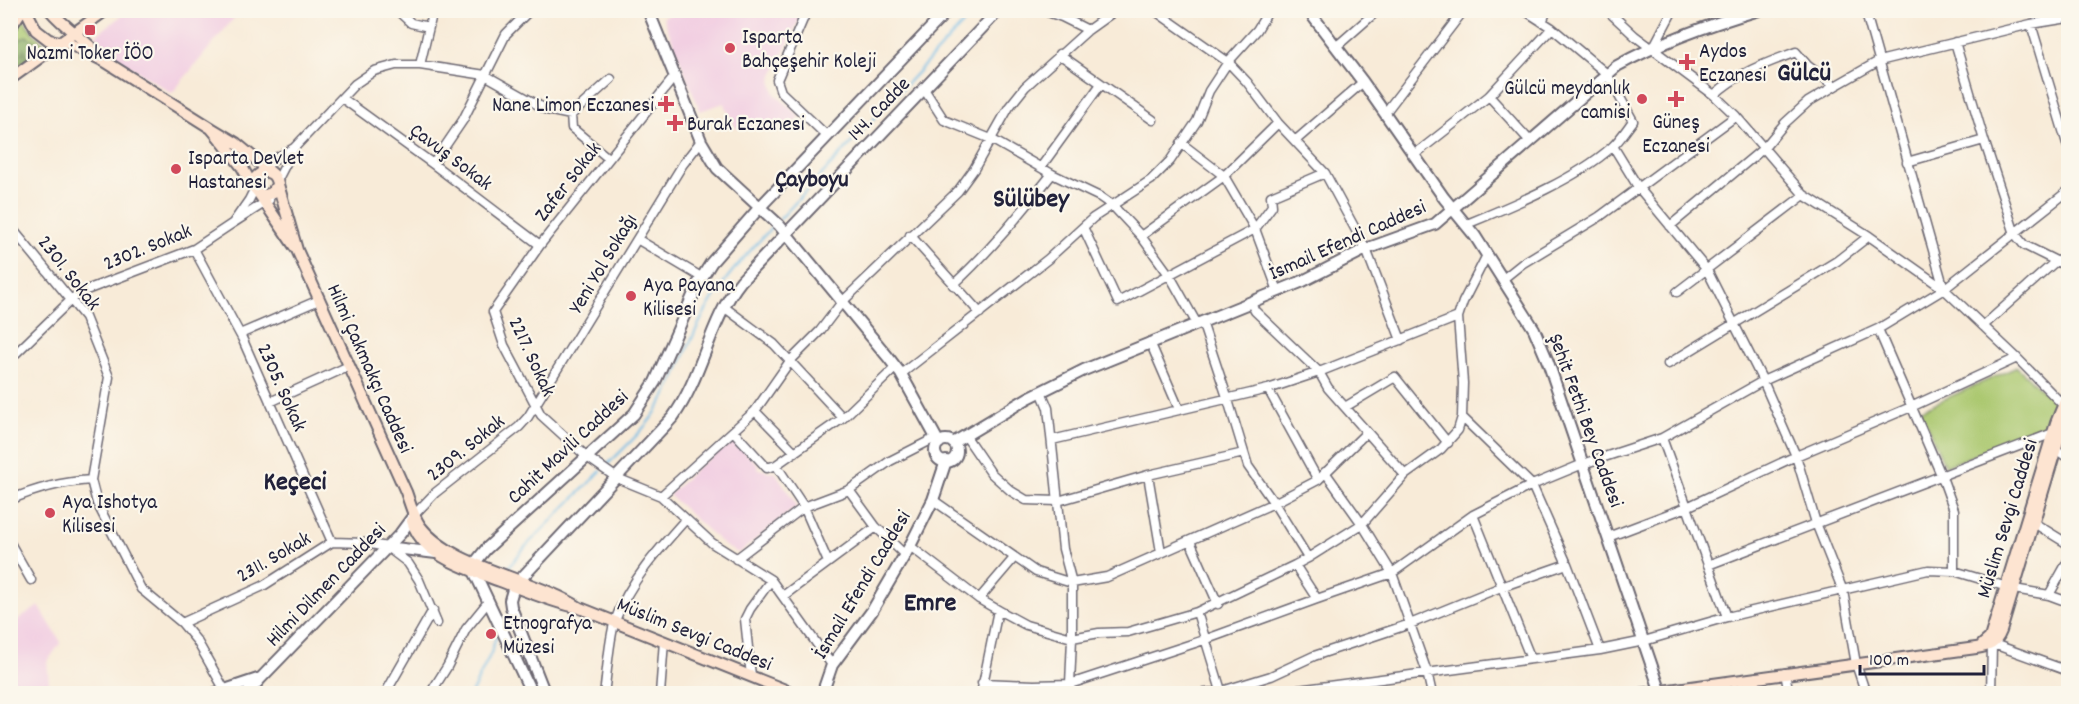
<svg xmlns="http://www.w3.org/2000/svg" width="2079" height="704" font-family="Dekko,sans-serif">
  <defs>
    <pattern id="forest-firs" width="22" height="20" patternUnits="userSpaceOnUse" patternTransform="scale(1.5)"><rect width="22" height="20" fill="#88ac62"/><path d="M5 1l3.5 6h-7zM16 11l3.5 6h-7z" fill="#6f8c52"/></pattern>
  </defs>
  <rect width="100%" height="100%" fill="#fbf7ec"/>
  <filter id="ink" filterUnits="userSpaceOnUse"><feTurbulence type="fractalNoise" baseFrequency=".0167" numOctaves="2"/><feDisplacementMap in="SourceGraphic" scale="12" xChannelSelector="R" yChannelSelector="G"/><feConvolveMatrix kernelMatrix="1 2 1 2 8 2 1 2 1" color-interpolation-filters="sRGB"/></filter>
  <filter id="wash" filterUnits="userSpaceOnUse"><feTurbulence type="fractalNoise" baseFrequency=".008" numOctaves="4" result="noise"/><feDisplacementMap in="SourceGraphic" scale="24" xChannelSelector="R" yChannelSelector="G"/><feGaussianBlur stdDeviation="1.35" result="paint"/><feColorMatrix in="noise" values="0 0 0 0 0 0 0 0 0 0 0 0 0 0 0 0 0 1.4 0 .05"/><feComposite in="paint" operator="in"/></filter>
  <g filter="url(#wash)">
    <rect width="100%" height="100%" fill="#f8ebd8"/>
    <path fill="#f2cfe2" d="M238 10 239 12 172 93 120 60 96 35 128 11Z
      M681 10 803 11 771 80 775 94 800 117 789 129 736 128 724 103 700 111 663 17Z
      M734 441 758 465V469L776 473 797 506 739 553 726 547 669 495 698 467Z
      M39 606 61 642 47 662 50 693H11V624Z"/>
    <path fill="#abc86f" stroke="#667555" stroke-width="1.5" d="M22 17 33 33 47 46 11 73V36Z
      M2017 367 2056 403 2052 427 1945 466 1920 410Z"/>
    <path fill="url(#forest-firs)" stroke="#55674e" stroke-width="1.5" d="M26 36 35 41 38 49 11 69V44Z"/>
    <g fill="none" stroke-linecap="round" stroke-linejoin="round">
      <path stroke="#6dbae6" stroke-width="2" d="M780 219 976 10
        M605 467C626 446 648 427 662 402 680 371 690 337 708 307 725 276 750 251 774 225
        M508 568 526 546 601 471
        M471 694 491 653 498 630"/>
    </g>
  </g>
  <g filter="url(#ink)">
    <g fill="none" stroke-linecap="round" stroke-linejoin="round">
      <g stroke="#6d6872" stroke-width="11">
        <path id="minor" d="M397 10 411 23 429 27
          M807 10 777 80 781 92 827 136
          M1042 10 1062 17 1088 30
          M1154 10 1228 62 1247 82 1278 123 1325 173 1366 249 1401 340
          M1607 10 1635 36 1714 95 1736 116 1804 195 1869 236 1944 289 2017 358 2066 408
          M1865 10 1944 289
          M1542 22 1547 10
          M2031 24 2068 147
          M1337 46 1378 10
          M1653 48 1673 10
          M1059 54 1153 120
          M420 65 433 10
          M675 76 540 245 493 312 504 345 541 415 587 457 617 478 661 496 712 543 771 580 832 665
          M924 89 944 120 991 139 1052 174 1100 197 1113 206 1141 236 1170 276 1197 324
          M1714 95C1737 73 1767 63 1796 52L1808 66 1835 86 1879 61 2031 24 2068 18
          M1489 96 1529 140
          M342 98 433 164 540 245
          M1385 113 1464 10
          M571 115 611 79
          M1984 140 2015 234 2024 245 2068 267
          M1295 141 1363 82
          M1181 143 1224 176 1255 229 1278 291
          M1613 146 1638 187 1707 270 1763 381 1796 456 1816 523 1843 591 1856 664 1866 694
          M294 148 355 84 374 71 396 65H420L485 75 547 110 571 115 572 128 608 158
          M1414 155 1489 96 1552 28
          M1907 162 1984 140 1955 42
          M433 164 463 120 506 34 530 10
          M1041 167 1101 84
          M262 170 276 158 294 148 277 181
          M255 188 249 200 233 223 269 200
          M1467 224C1513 205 1575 180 1612 147 1620 140 1626 130 1633 121L1607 74 1552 28 1524 10
          M10 226 85 317 109 377 91 480 97 503 141 589 182 623 197 641 227 694
          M1670 226 1764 148 1785 123 1808 102 1835 86
          M1083 227 1118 302 1255 229 1272 206 1271 196 1325 173
          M910 235 980 313
          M1141 236 1224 176 1278 123
          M637 239 701 277
          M194 249 242 338 332 542
          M1503 279 1523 263 1599 217 1736 116
          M953 285C990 251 1021 213 1052 174
          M1677 292 1804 195
          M1251 303 1255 311 1319 372 1328 388 1405 475
          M724 307 774 344 843 418
          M1202 322 1228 400 1248 466 1274 503 1308 558 1295 565 1317 599
          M1983 326 2056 261
          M1878 329 1942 477 1954 510V571
          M240 334 319 300
          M1150 342 1179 409
          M10 359 72 299 81 292 194 249 233 223
          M1668 364 1837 261 1869 236
          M901 374 1048 259 1093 218 1151 180 1170 161 1197 121 1209 91 1228 62 1257 30 1269 10
          M1268 389 1318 480
          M1041 391 1048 408 1063 549 1072 583V638L1070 684 1071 694
          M270 402 349 366
          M1345 407 1395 377 1448 443
          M755 411 795 452
          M1462 417 1532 485 1567 564 1600 650
          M734 432 767 468 776 465 843 418 896 367
          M965 435 991 473 1011 491 1026 500 1058 501 1148 475 1244 453
          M1662 438 1727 617
          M1052 440 1268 389 1319 372 1458 317
          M2057 450 2068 458
          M776 465 804 507 828 562
          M1325 472 1362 524 1392 573 1427 672 1432 694
          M1148 475 1161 552
          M849 490 876 527 905 555
          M661 496 755 411 790 361 820 331 842 302 958 191 974 169 1009 107 1025 87 1088 30 1116 10
          M10 500C37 488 62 482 91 480
          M933 500 1036 572 1072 583 1107 577 1274 503 1318 480 1367 432
          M414 515 435 493 519 427 528 417 683 164 701 141
          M1473 515 1531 659
          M2034 523 2068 544
          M1608 537 1687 507 1796 456 1911 407 2017 358
          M1190 541 1218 604
          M10 543 31 580
          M910 546 979 599 998 610 1026 625 1072 638 1099 633 1128 632 1197 612 1295 565
          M1308 558 1362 524 1405 475 1441 449 1458 430 1462 417 1463 383 1458 317 1463 302 1487 255
          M736 559 804 507 849 490 890 461 935 438
          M1708 565 2053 433
          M2049 595 2068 561
          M783 596 876 527
          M979 599 1014 558
          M1197 612 1222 694
          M182 623 263 586 332 542 365 543 387 547 408 563 419 580 437 623
          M1988 642 2068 671
          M1785 673 1789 694
          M751 676 745 619 750 609 771 580
          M982 683 1034 685 1070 684 1207 639 1317 599 1392 573 1473 515 1532 485 1583 464 1662 438 1763 381 1878 329 1944 289 2068 191
          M385 694 433 610
          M430 694 447 667 466 629 488 602
          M604 694C607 674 609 638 615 621 629 582 659 549 686 519
          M660 694 664 641
          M981 694 998 610
          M1198 694 1222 691 1271 676 1314 656 1410 624 1501 587 1567 564
          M1268 694 1600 650 1644 641 1727 617 1928 570 1954 571 2014 589 2049 595 2068 602
          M1991 694 1992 644"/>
      </g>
      <g stroke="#6d6872" stroke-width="14">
        <path id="tertiary" d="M648 10 701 141 717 168 779 225 888 357 901 374 939 443
          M1308 10 1363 82 1444 198 1475 236 1534 329 1548 362 1660 690
          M935 451a11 11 0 1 1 22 0a11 11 0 1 1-22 0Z
          M953 443 1028 398 1084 370 1303 281 1366 249 1435 224 1617 66C1660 42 1711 24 1759 10
          M387 547 436 553
          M261 678 400 534 414 515
          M213 694 261 678 247 694
          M532 694 474 571 478 559 486 549 634 414 655 382 698 284 711 263 760 207 948 10
          M545 694 511 607 510 600 514 586 673 417C703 376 709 321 741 281L999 10
          M822 694 832 665 872 611 910 546 933 500 946 461"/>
      </g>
      <g stroke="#6d6872" stroke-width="14">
        <path id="secondary" d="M26 10 36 30 49 40 70 44 106 62 211 128
          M50 10C66 29 85 39 101 57
          M10 28 22 10
          M10 79 106 10
          M255 188 256 177C265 168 276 172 277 185L272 193C267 195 263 196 258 192 251 186 247 175 242 167 232 154 222 141 211 128L236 143 273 174
          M257 191 297 250 277 181
          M297 250 406 492C410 503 413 516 420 526 451 568 534 578 580 608
          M412 521C415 532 421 540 429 547 450 564 476 572 500 581 526 591 552 602 580 608L795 694
          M1982 645 1990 638 2056 423 2068 394
          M1640 694 1976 648C1989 646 1996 644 2001 631L2068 408"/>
      </g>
      <use href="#minor" stroke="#fff" stroke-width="8"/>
      <use href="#tertiary" stroke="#fff" stroke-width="10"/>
      <use href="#secondary" stroke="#fde4d1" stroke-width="10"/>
    </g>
  </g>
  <g fill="#d1495b" stroke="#fbf7ec" stroke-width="2">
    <rect x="84" y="24" width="12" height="12" rx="3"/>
    <circle cx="730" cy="48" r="6"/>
    <path d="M1684 53h6v6h6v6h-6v6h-6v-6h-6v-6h6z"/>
    <circle cx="1642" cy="99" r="6"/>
    <path d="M1673 90h6v6h6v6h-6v6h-6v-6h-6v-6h6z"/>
    <path d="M663 95h6v6h6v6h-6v6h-6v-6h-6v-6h6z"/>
    <path d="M672 114h6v6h6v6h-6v6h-6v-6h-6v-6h6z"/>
    <circle cx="176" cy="169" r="6"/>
    <circle cx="631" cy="296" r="6"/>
    <circle cx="50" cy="513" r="6"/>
    <circle cx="491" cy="634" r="6"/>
  </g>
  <g text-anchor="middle" stroke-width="4.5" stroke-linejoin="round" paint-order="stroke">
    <g font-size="21" fill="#22223b" stroke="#fbf7ec" text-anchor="start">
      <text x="742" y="43">Isparta<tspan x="742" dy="24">Bahçeşehir Koleji</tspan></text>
      <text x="1699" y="57">Aydos<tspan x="1699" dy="24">Eczanesi</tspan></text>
      <text x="90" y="59" text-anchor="middle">Nazmi Toker İÖO</text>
      <text x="1630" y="94" text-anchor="end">Gülcü meydanlık<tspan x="1630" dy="24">camisi</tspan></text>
      <text x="654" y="111" text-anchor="end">Nane Limon Eczanesi</text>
      <text x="1676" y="128" text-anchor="middle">Güneş<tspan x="1676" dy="24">Eczanesi</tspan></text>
      <text x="687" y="130">Burak Eczanesi</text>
      <text x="188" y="164">Isparta Devlet<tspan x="188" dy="24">Hastanesi</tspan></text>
      <text x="643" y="291">Aya Payana<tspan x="643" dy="24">Kilisesi</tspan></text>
      <text x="62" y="508">Aya Ishotya<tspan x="62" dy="24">Kilisesi</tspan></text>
      <text x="503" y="629">Etnografya<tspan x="503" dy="24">Müzesi</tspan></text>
    </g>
    <g font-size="21" fill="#22223b" stroke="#fbf7ec">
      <text transform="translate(878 108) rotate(-46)" y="7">144. Cadde</text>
      <text transform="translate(452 156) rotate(37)" y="7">Çavuş Sokak</text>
      <text transform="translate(567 181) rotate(-52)" y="7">Zafer Sokak</text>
      <text transform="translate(1347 239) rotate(-24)" y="7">İsmail Efendi Caddesi</text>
      <text transform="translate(147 246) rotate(-22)" y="7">2302. Sokak</text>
      <text transform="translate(602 263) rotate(-59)" y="7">Yeni Yol Sokağı</text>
      <text transform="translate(70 272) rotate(52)" y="7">2301. Sokak</text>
      <text transform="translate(533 356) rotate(65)" y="7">2217. Sokak</text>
      <text transform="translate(371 368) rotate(66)" y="7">Hilmi Çakmakçı Caddesi</text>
      <text transform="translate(283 387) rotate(66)" y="7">2305. Sokak</text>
      <text transform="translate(1587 420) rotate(70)" y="7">Şehit Fethi Bey Caddesi</text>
      <text transform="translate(567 446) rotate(-43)" y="7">Cahit Mavili Caddesi</text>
      <text transform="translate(465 447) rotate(-39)" y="7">2309. Sokak</text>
      <text transform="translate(2006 518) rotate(-73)" y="7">Müslim Sevgi Caddesi</text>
      <text transform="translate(273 556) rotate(-30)" y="7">2311. Sokak</text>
      <text transform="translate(325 584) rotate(-46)" y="7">Hilmi Dilmen Caddesi</text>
      <text transform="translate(861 584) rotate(-59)" y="7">İsmail Efendi Caddesi</text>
      <text transform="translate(695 633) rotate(22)" y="7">Müslim Sevgi Caddesi</text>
    </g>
    <g font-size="24" font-weight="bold" fill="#22223b" stroke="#fbf7ec">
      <text x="812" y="186">Çayboyu</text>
    </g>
    <g font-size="27" font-weight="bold" fill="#22223b" stroke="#fbf7ec">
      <text x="1804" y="80">Gülcü</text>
      <text x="1031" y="206">Sülübey</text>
      <text x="295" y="489">Keçeci</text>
      <text x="930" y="610">Emre</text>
    </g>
  </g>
  <rect width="2079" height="704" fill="none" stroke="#fbf7ec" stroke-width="36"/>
  <path d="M1860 665v9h124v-9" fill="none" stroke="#22223b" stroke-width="3"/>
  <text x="1869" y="665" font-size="18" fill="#22223b" stroke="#fbf7ec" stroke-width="4.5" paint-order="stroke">100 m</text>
</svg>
